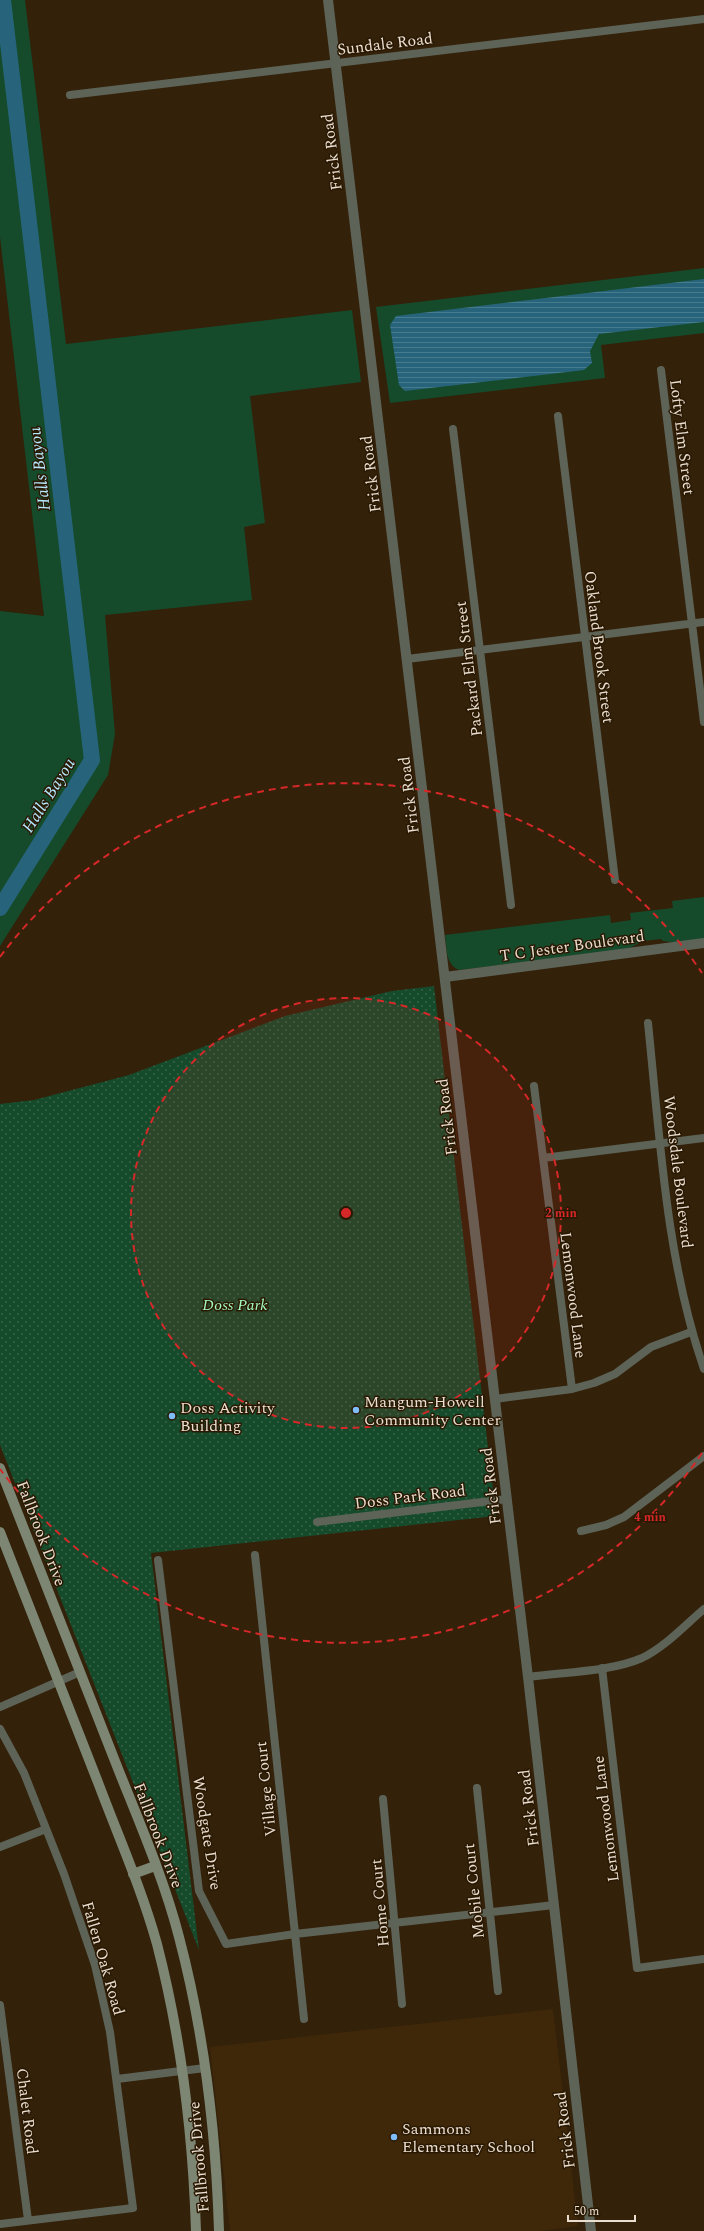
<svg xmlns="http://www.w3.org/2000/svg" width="704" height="2231" font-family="Spectral,serif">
  <defs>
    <pattern id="park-dots" width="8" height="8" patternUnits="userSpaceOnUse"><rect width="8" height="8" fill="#154b2b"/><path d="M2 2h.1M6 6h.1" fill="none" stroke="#376449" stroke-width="1.8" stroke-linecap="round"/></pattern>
    <pattern id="water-rules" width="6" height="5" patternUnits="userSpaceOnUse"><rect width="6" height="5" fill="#27647b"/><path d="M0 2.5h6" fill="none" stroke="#467a8d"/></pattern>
  </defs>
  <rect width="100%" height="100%" fill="#33210a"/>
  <path fill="#3f2809" d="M553 2009 578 2226 540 2231H230L210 2047Z"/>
  <path fill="#154b2b" d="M0 0H25L66 344 352 310 361 382 250 396 265 523 244 527 252 600 105 615 115 734 108 775 0 946V611L44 616 0 237Z
    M704 268V333L601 345 605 378 390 403 376 307Z
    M704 897V940L679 943 663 941 661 939 643 941 628 949 459 970C445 964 447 948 445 935L610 915 611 923 631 920 630 913 673 908 672 901Z"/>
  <path fill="url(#park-dots)" d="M434 986 496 1516 151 1553 199 1950 0 1445V1104L34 1100 129 1075 285 1016 392 991Z"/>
  <path fill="url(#water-rules)" d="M704 279V322L599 334 590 351 592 363 584 370 405 391 399 385 390 325 396 316Z"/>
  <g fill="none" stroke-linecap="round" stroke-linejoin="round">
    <path stroke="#27647b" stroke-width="16" d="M0 908 92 760 3 0"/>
    <path stroke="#5d6357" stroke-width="8" d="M70 95 704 19
      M661 370 704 722
      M558 416 615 880
      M453 429 511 905
      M407 659 704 622
      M648 1023C660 1139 666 1259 704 1369
      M534 1086 572 1389
      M543 1158 704 1138
      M495 1399 572 1389 594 1383 615 1374 651 1347 691 1332
      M317 1522 507 1499
      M581 1531 606 1525 624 1517 704 1456
      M255 1555 304 2019
      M158 1560 199 1891 226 1944 295 1934 554 1905
      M602 1668 637 1968 704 1959
      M528 1677C562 1672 610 1672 642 1658 665 1647 685 1625 704 1609
      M0 1707 80 1672
      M0 1729 24 1773 64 1874 95 1965 110 2032 133 2208 0 2224
      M477 1788 498 1991
      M383 1799 402 2004
      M0 1847 46 1829
      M0 2005 28 2220
      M117 2079 205 2068"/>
    <path stroke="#5d6357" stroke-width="10" d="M328 0 528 1677 591 2231
      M445 977 704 943"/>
    <path stroke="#7c8673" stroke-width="10" d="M0 1468C37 1564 75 1660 113 1756 136 1815 163 1875 179 1937 204 2032 216 2133 219 2231
      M0 1532C33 1616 66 1701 99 1785 119 1838 142 1890 157 1944 181 2037 193 2135 196 2231
      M133 1874 155 1866"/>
  </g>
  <circle cx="346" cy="1213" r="215" fill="#d62828" fill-opacity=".12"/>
  <g fill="none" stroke="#d62828" stroke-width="2" stroke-dasharray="7 5">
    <circle cx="346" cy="1213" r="215"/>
    <path d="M702 1453A430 430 0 0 1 0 1469M0 957A430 430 0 0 1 702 973"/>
  </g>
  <g fill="#7ebdf9" stroke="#291802" stroke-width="1.5">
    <circle cx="356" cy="1410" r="4"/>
    <circle cx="172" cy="1416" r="4"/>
    <circle cx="394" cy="2137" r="4"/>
  </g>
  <g text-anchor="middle" stroke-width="3" stroke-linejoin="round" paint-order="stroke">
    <g font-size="16" fill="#eaded0" stroke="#291802">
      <text transform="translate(385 43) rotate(-7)" y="6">Sundale Road</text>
      <text transform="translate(331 152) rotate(-97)" y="6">Frick Road</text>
      <text transform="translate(683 437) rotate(83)" y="6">Lofty Elm Street</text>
      <text transform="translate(370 474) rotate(-97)" y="6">Frick Road</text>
      <text transform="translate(600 647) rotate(83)" y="6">Oakland Brook Street</text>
      <text transform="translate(468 669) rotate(-97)" y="6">Packard Elm Street</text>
      <text transform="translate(408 795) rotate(-97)" y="6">Frick Road</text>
      <text transform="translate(572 945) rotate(-8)" y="6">T C Jester Boulevard</text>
      <text transform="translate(446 1117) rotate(-97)" y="6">Frick Road</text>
      <text transform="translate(679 1172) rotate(83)" y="6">Woodsdale Boulevard</text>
      <text transform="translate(574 1295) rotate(83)" y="6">Lemonwood Lane</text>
      <text transform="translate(490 1486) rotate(-97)" y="6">Frick Road</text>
      <text transform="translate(410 1496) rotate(-7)" y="6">Doss Park Road</text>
      <text transform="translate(42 1533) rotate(69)" y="6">Fallbrook Drive</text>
      <text transform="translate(265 1789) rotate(-96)" y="6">Village Court</text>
      <text transform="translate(528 1808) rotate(-97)" y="6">Frick Road</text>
      <text transform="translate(605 1819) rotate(-97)" y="6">Lemonwood Lane</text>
      <text transform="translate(208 1833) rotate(81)" y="6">Woodgate Drive</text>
      <text transform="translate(159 1835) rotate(69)" y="6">Fallbrook Drive</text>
      <text transform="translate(473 1891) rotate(-96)" y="6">Mobile Court</text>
      <text transform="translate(379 1903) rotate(-95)" y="6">Home Court</text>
      <text transform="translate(104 1958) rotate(74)" y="6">Fallen Oak Road</text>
      <text transform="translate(28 2111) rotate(83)" y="6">Chalet Road</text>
      <text transform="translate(564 2130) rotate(-97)" y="6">Frick Road</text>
      <text transform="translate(198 2157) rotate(-95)" y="6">Fallbrook Drive</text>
    </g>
    <g font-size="16" font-style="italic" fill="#a4fcbf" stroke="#291802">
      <text x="235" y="1310">Doss Park</text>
    </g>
    <g font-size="16" fill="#eaded0" stroke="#291802" text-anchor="start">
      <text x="364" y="1407">Mangum-Howell<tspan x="364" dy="18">Community Center</tspan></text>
      <text x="180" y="1413">Doss Activity<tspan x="180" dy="18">Building</tspan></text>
      <text x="402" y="2134">Sammons<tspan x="402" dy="18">Elementary School</tspan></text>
    </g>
    <g font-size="17" font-style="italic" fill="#b6e8ff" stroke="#291802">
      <text transform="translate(39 469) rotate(-97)" y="6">Halls Bayou</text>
      <text transform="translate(48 795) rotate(-58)" y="6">Halls Bayou</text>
    </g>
  </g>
  <circle cx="346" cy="1213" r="6" fill="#d62828" stroke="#291802" stroke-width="2"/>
  <g font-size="12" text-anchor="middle" font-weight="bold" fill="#d62828" stroke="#291802" stroke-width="3" stroke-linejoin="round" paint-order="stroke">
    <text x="561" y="1217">2 min</text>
    <text x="650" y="1521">4 min</text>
  </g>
  <path d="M568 2215v6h67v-6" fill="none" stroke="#eaded0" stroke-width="2"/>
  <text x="574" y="2215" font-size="12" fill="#eaded0" stroke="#291802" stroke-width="3" paint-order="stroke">50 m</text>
</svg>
